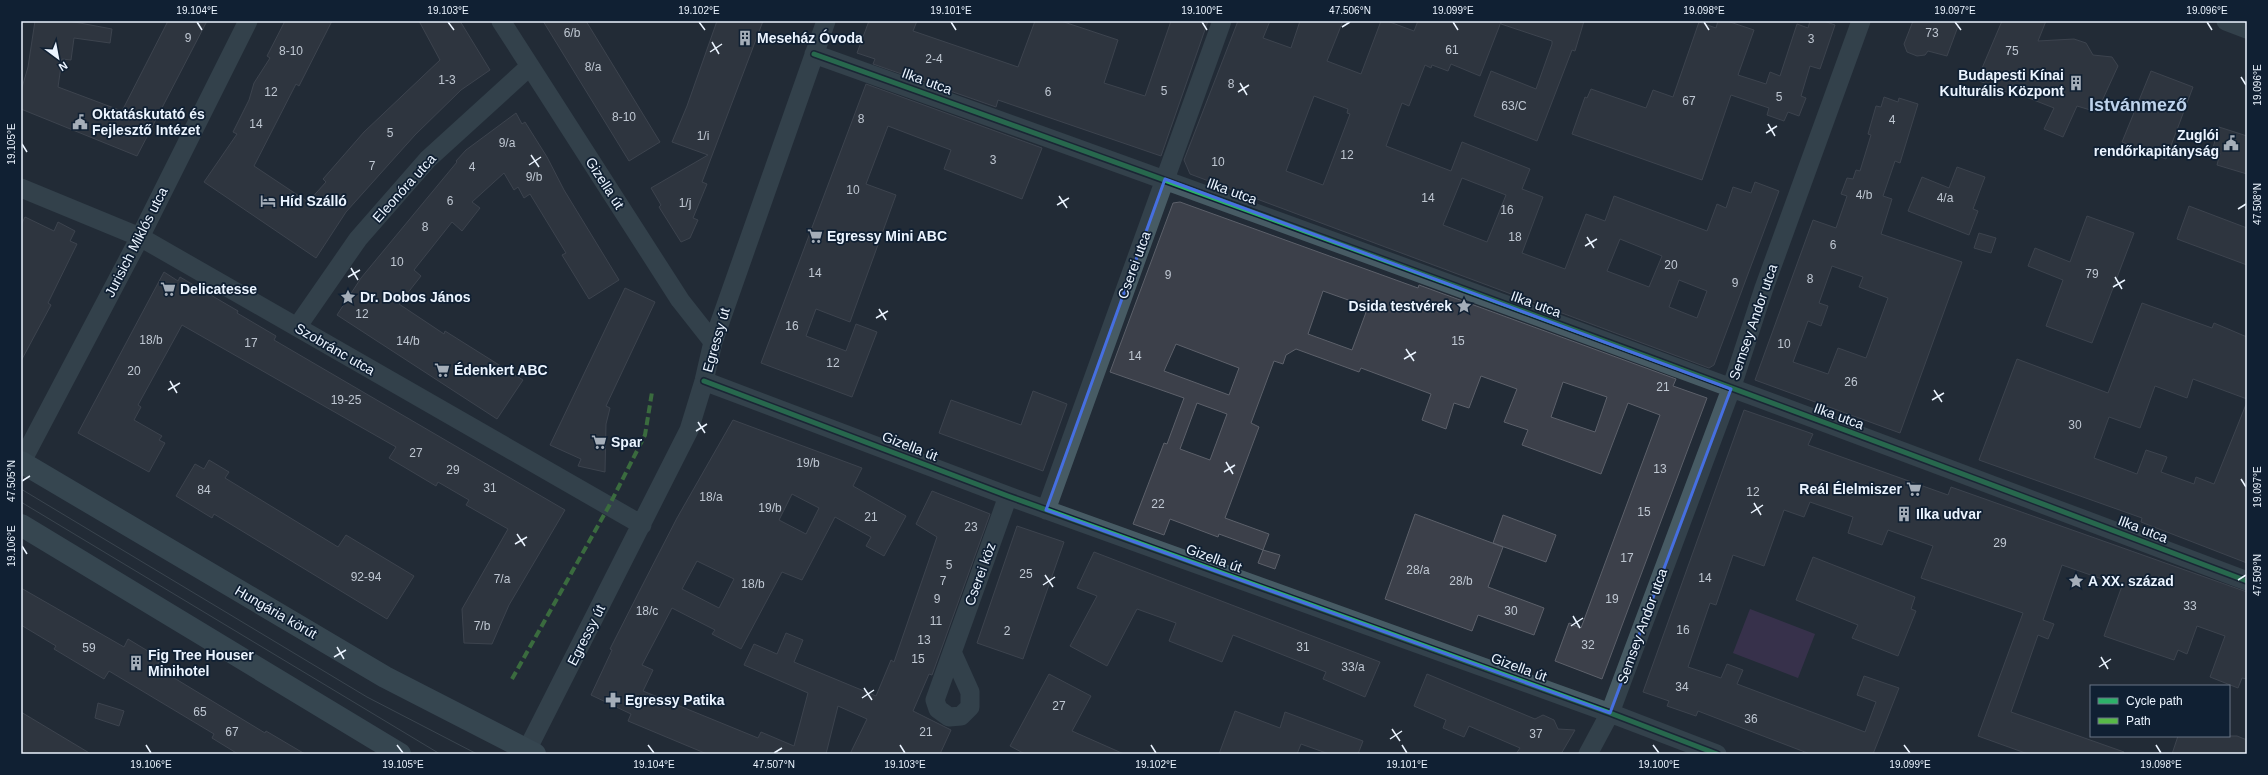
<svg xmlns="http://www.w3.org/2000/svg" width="2268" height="775" font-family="Arial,sans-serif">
  <rect width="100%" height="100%" fill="#222b36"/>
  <path fill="#513965" d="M1750 609 1815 634 1798 678 1733 653Z"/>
  <path fill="#3c404a" stroke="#5c606a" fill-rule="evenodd" d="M35 21H69L112 29 110 43 74 38 71 60 62 59 58 87 122 111 168 21H207L137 156 21 109V91L28 67Z
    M285 21H332L299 86 296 84 254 166 308 202 326 182 323 179 364 132 440 60 419 21H460L490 70 461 90 415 135 346 212 316 258 204 182 237 134 233 132 249 100 254 83 270 58 267 56Z
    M543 21H586L660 142 629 161Z
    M717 21H763L702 182 707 184 693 218 698 220 690 238 681 242 659 207 661 205 651 188 708 155 672 142 687 106Z
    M869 21H917L913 31 1018 67 1035 21H1061L1118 40 1104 83 1145 96 1171 21H1208L1161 156 998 100 996 107 873 64 875 59 857 53Z
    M1238 21H1270L1263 38 1291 48 1300 21H1343L1327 61 1361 74 1381 21H1387L1414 31 1418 21H1584L1575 51 1572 50 1537 141 1474 116 1491 71 1536 89 1552 44V41L1501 24V22L1480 76 1451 64 1448 71 1432 65 1431 68 1425 65 1409 106 1402 103 1386 146 1451 171 1462 142 1530 169 1522 189 1543 197 1522 253 1565 269 1586 214 1605 221 1614 196 1707 231 1717 204 1726 208 1733 187 1751 193 1755 182 1779 191 1714 365 1709 368 1190 174 1184 160ZM1314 96 1348 109 1347 113 1350 114 1323 185 1286 171ZM1462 178 1506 195 1487 242 1443 225ZM1620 239 1662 256 1649 287 1607 271ZM1679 280 1707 291 1697 318 1669 307Z
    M1718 21H1727L1754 30 1738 75 1766 84 1770 72 1780 76 1797 24 1808 28 1810 21H1824L1835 25 1820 69 1810 66 1801 96 1806 98 1799 116 1788 112 1784 121 1767 115 1769 108 1731 95 1702 180 1572 134 1585 97 1587 98 1591 89 1646 108 1653 90 1673 97 1699 22 1716 28Z
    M1913 21H1960L1947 56 1928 51 1925 55 1917 56 1907 52 1904 44Z
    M2002 21H2046L2038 41 2074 39 2086 43 2093 55 2112 57 2118 66 2097 112 2077 106 2063 137 2044 129 2054 108 2016 93 2014 95 1977 80Z
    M2151 71 2193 87 2166 159 2122 142Z
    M866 84 1042 148 1022 199 944 169 951 150 888 126 866 184 896 195 850 322 816 309 806 336 846 351 856 324 877 332 852 397 761 363Z
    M1884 97 1898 102 1899 98 1918 104 1900 163 1895 161 1883 196 1892 199 1881 234 1962 262 1900 433 1755 380 1813 220 1836 228 1847 196 1841 194 1847 178 1853 179 1856 170 1860 171 1871 135 1868 134 1876 106 1881 107ZM1832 266 1863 277 1859 287 1888 298 1866 358 1838 348 1828 374 1793 362 1808 321 1821 326 1828 306 1819 303Z
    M516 113 522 124 525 122 547 157 564 190 619 280 589 299 562 255 566 253 530 194 524 198 518 187 514 190 504 173 472 202 480 208 462 231 452 222 414 270 421 276 399 304 444 334 445 331 523 380 497 419 337 315 361 278 457 162 456 161 466 150Z
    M2219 127 2247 136V174L2217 165 2220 153 2212 151Z
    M1957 167 1985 177 1973 209 1978 211 1969 235 1908 211 1922 177 1949 188Z
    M1180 202 1418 288 1419 285 1676 379 1673 386 1707 398 1602 679 1555 661 1569 623 1581 628 1660 415 1628 403 1601 474 1522 445 1528 430 1504 422 1517 389 1481 376 1469 408 1454 403 1446 429 1422 420 1431 394 1361 368 1359 372 1296 349 1286 355 1283 364 1274 361 1251 423 1259 427 1225 518 1269 534 1263 550 1219 534 1218 537 1170 519 1164 535 1133 524 1164 443 1167 444 1184 398 1110 372 1173 203ZM1323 291 1368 307 1352 350 1308 334ZM1176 344 1239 368 1229 395 1164 371ZM1563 382 1607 397 1595 432 1551 417ZM1197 403 1227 414 1210 460 1180 449Z
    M2189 206 2247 228V265L2177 239Z
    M2087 216 2134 233 2092 343 2046 326 2063 280 2028 266 2035 248 2070 262Z
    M25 217 54 231 58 222 75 231 70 241 77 244 48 303 51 305 21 361V225Z
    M1979 233 1996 238 1991 253 1974 248Z
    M164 272 178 281 180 277 238 311 237 313 276 336 274 340 565 510 509 605 492 644 464 643 462 609 508 529 466 505 469 500 438 482 436 486 389 458 396 447 182 325 138 405 141 407 134 420 162 436 159 440 165 443 149 472 78 433Z
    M625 288 655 302 606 406 610 408 606 424 605 472 578 466 581 459 550 445Z
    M2142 303 2212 328 2214 323 2247 337V399L2193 379 2187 398 2155 386 2140 428 2109 417 2094 458 2137 474 2146 450 2167 457 2161 472 2194 484 2196 477 2214 484 2247 402V563L2141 522 2142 518 1979 460 2017 359 2108 393Z
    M1033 391 1067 404 1043 471 939 433 951 400 1021 425Z
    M1744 410 1813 434 1808 445 1948 495 1951 487 2247 592V679L2242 678 2238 688 2210 677 2225 636 2197 626 2187 654 2178 650 2174 660 2104 636 2122 586 2062 565 2043 620 2054 624 2048 639 2038 635 2011 712 2124 752 2123 754H2028L1978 736 2023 613 1921 578 1933 546 1888 530 1882 545 1848 533 1853 517 1810 502 1804 517 1784 510 1764 566 1733 555 1716 605 1710 603 1688 667 1721 678 1727 664 1743 670 1737 684 1865 732 1876 702 1857 695 1864 676 1899 688 1873 754H1810L1698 711 1696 716 1667 706 1669 701 1643 692Z
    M733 420 862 468 853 486 906 516 884 556 866 546 871 537 835 517 802 580 782 572 741 649 712 634 715 630 672 608 642 665 653 670 643 691 758 738 761 732 794 746 808 693 744 665 754 644 777 654 786 633 803 640 794 662 876 696 891 660 894 662 937 537 916 524 932 491 990 514 932 675 929 674 913 711 951 730 940 754H850L867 719 838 706 826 754H707L628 721 631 714 591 695 612 650 610 649 641 588 677 518ZM792 494 819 508 806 534 779 520ZM697 561 734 579 719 608 682 589Z
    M209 460 229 472 225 478 338 547 346 535 414 576 387 619 214 514 212 518 176 496 195 464 204 469Z
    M1415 514 1503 547 1488 587 1544 608 1534 635 1478 615 1472 631 1385 599Z
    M1503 515 1556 535 1546 562 1493 543Z
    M1017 526 1064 542 1023 659 977 643Z
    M1263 550 1280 555 1275 569 1258 563Z
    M1094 552 1380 662 1365 697 1323 679 1326 672 1233 635 1222 662 1169 641 1176 623 1137 609 1107 666 1070 646 1097 596 1077 588Z
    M1813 557 1915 597 1911 609 1916 611 1898 656 1852 638 1858 625 1796 600Z
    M21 588 124 647 128 639 161 659 156 667 265 733 266 731 305 754H238L212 738 214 734 109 671 104 679 54 649 56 646 21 625Z
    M1049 674 1091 696 1072 731 1124 754H1025L1010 746Z
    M1427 674 1535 719 1543 715 1554 720 1558 729 1575 730 1561 754H1516L1520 748 1469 726 1464 737 1443 728 1446 720 1414 706Z
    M98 703 124 711 119 726 95 718Z
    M1235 711 1280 728 1285 712 1363 741 1358 754H1329L1301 744 1297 754H1219Z
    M21 712 91 754H21Z
    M2178 736H2237L2247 740V754H2172Z"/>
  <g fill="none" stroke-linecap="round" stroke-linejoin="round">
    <path stroke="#475b64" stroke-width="19" d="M501 21 680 300 713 342
      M2226 21 2247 29
      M814 54C1293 225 1771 401 2247 581
      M21 188 140 237 642 525
      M297 327 358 239 428 159 529 67
      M704 381 1008 496 1610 713 1717 754
      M21 463 140 237 248 21
      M1046 510 1222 21
      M952 652 970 692V707L961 716 949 717 938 709 935 700 1008 496
      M525 754 689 430 704 381 713 342 826 21
      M1588 754 1610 713 1731 389 1764 288 1861 21"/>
    <path stroke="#4e6670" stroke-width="22" d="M21 462 385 677 535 754
      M21 525 400 754"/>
    <path stroke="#56626b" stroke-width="1" d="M21 489 367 697 477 754
      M21 502 440 754"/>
    <path stroke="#58b947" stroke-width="4" stroke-dasharray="8 4" stroke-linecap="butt" d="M512 679 609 506 645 435 652 392"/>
    <g stroke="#102033" stroke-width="8">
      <path id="cycleway" d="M814 54C1293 225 1771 401 2247 581
        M704 381 1008 496 1610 713 1717 754"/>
    </g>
    <use href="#cycleway" stroke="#2db169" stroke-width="5"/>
  </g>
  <path d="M0 0H2268V775H0ZM1165 179 1731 389 1610 713 1046 510Z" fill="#222b36" fill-opacity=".55" fill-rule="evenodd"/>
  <path fill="none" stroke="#466fe0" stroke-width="3" stroke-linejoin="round" d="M1165 179 1731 389 1610 713 1046 510Z"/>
  <path fill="none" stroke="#ebf4ff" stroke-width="1.5" d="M197 22 202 30M448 22 454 30M699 22 705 30M951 22 956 30M1202 22 1207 30M1453 22 1458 30M1704 22 1709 30M1955 22 1961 30M2207 22 2212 30M1342 27 1350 22M712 42 719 54M710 52 722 44M2241 77 2246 85M1240 83 1247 95M1238 92 1249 85M1768 124 1775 136M1766 133 1777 126M22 144 27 152M531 155 539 167M529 165 541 157M1059 196 1067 208M1057 205 1069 198M2238 209 2246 204M1587 237 1594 248M1585 246 1597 239M351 268 358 280M348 277 360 270M2115 277 2122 289M2113 287 2125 280M879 309 886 320M876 318 888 311M1406 349 1414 361M1404 359 1416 352M170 381 177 393M168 390 180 383M1934 390 1942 402M1932 400 1944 393M698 422 705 433M696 431 707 424M1226 462 1233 474M1224 472 1235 465M2241 479 2246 487M22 481 30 476M1754 503 1761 515M1751 513 1763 505M517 534 525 546M515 544 527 537M22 546 27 554M1045 575 1053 587M2238 580 2246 575M1043 585 1055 577M1573 616 1580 628M1571 626 1583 618M337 647 344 659M334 657 346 650M2101 657 2108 669M2099 667 2111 659M864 688 872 700M862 698 874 690M1392 729 1400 741M1390 739 1402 731M146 745 151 753M397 745 403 753M648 745 654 753M900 745 905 753M1151 745 1156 753M1402 745 1407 753M1653 745 1659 753M1904 745 1910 753M2156 745 2161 753M774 753 782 748"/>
  <defs>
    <g id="building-bare" transform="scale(1.2)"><path d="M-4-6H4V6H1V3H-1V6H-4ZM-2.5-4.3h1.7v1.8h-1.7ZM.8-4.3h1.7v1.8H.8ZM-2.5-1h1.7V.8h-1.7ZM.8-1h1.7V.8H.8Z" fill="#a5aeb9" stroke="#102033" stroke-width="2.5" paint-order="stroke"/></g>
    <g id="civic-bare" transform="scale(1.2)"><path d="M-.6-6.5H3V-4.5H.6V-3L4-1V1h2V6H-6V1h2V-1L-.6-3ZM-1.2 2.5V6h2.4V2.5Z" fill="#a5aeb9" stroke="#102033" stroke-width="2.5" paint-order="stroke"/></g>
    <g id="hotel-bare" transform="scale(1.2)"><path d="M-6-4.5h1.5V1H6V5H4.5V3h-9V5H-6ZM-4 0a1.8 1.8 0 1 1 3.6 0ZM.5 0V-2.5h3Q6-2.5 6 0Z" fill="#a5aeb9" stroke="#102033" stroke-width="2.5" paint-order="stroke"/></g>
    <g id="supermarket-bare" transform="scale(1.2)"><path d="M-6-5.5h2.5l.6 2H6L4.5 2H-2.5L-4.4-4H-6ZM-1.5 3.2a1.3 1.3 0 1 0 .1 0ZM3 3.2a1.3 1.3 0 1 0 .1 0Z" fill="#a5aeb9" stroke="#102033" stroke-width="2.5" paint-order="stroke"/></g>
    <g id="sight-bare" transform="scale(1.2)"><path d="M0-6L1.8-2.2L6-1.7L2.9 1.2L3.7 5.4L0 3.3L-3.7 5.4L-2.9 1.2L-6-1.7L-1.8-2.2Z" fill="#a5aeb9" stroke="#102033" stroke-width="2.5" paint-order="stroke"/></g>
    <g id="pharmacy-bare" transform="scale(1.2)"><path d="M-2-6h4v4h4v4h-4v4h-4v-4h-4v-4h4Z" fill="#a5aeb9" stroke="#102033" stroke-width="2.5" paint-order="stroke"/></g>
  </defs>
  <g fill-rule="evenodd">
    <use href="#building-bare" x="745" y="38"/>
    <use href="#building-bare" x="2076" y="83"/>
    <use href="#civic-bare" x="80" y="122"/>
    <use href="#civic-bare" x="2231" y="143"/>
    <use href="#hotel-bare" x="268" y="201"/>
    <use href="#supermarket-bare" x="815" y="236"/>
    <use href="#supermarket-bare" x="168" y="289"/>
    <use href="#sight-bare" x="348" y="297"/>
    <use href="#sight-bare" x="1464" y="306"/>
    <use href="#supermarket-bare" x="442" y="370"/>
    <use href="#supermarket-bare" x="599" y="442"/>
    <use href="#supermarket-bare" x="1914" y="489"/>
    <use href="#building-bare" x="1904" y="514"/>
    <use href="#sight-bare" x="2076" y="581"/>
    <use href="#building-bare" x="136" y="663"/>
    <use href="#pharmacy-bare" x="613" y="700"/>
  </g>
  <g text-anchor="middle" stroke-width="3.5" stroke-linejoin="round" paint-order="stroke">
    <g font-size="12" fill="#bfc7d2">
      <text x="572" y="37">6/b</text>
      <text x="1932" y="37">73</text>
      <text x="188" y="42">9</text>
      <text x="1811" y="43">3</text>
      <text x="1452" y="54">61</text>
      <text x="291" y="55">8-10</text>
      <text x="2012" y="55">75</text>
      <text x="934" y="63">2-4</text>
      <text x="593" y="71">8/a</text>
      <text x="447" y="84">1-3</text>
      <text x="1231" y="88">8</text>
      <text x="1164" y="95">5</text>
      <text x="271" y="96">12</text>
      <text x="1048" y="96">6</text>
      <text x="1779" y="101">5</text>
      <text x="1689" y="105">67</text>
      <text x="1514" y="110">63/C</text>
      <text x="624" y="121">8-10</text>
      <text x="861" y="123">8</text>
      <text x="1892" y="124">4</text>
      <text x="256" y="128">14</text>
      <text x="390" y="137">5</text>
      <text x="703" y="140">1/i</text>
      <text x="507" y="147">9/a</text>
      <text x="1347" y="159">12</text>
      <text x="993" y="164">3</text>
      <text x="1218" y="166">10</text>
      <text x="372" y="170">7</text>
      <text x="472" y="171">4</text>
      <text x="534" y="181">9/b</text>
      <text x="853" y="194">10</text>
      <text x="1864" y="199">4/b</text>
      <text x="1428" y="202">14</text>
      <text x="1945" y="202">4/a</text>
      <text x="450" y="205">6</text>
      <text x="685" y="207">1/j</text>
      <text x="1507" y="214">16</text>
      <text x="425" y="231">8</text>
      <text x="1515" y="241">18</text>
      <text x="1833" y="249">6</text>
      <text x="397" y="266">10</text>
      <text x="1671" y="269">20</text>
      <text x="815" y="277">14</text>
      <text x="2092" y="278">79</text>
      <text x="1168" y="279">9</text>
      <text x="1810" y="283">8</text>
      <text x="1735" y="287">9</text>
      <text x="362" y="318">12</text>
      <text x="792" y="330">16</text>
      <text x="151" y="344">18/b</text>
      <text x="408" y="345">14/b</text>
      <text x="1458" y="345">15</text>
      <text x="251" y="347">17</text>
      <text x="1784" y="348">10</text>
      <text x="1135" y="360">14</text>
      <text x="833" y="367">12</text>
      <text x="134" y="375">20</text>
      <text x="1851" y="386">26</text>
      <text x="1663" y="391">21</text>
      <text x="346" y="404">19-25</text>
      <text x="2075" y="429">30</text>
      <text x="416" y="457">27</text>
      <text x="808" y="467">19/b</text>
      <text x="1660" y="473">13</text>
      <text x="453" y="474">29</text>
      <text x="490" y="492">31</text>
      <text x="204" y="494">84</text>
      <text x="1753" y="496">12</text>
      <text x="711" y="501">18/a</text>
      <text x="1158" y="508">22</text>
      <text x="770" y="512">19/b</text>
      <text x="1644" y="516">15</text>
      <text x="871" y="521">21</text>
      <text x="971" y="531">23</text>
      <text x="2000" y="547">29</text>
      <text x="1627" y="562">17</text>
      <text x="949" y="569">5</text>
      <text x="1418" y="574">28/a</text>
      <text x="1026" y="578">25</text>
      <text x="366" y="581">92-94</text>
      <text x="1705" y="582">14</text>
      <text x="502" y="583">7/a</text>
      <text x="943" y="585">7</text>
      <text x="1461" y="585">28/b</text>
      <text x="753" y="588">18/b</text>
      <text x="937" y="603">9</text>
      <text x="1612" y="603">19</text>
      <text x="2190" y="610">33</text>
      <text x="647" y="615">18/c</text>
      <text x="1511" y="615">30</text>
      <text x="936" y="625">11</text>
      <text x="482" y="630">7/b</text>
      <text x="1683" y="634">16</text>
      <text x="1007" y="635">2</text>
      <text x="924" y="644">13</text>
      <text x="1588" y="649">32</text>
      <text x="1303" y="651">31</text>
      <text x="89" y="652">59</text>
      <text x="918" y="663">15</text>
      <text x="1353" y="671">33/a</text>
      <text x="1682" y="691">34</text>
      <text x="1059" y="710">27</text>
      <text x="200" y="716">65</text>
      <text x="1751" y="723">36</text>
      <text x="232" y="736">67</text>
      <text x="926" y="736">21</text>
      <text x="1536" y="738">37</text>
    </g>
    <g font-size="14" font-weight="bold" fill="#ebf4ff" stroke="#102033" text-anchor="start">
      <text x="757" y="43">Meseház Óvoda</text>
      <text x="2064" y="80" text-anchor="end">Budapesti Kínai<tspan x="2064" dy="16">Kulturális Központ</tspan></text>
      <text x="92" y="119">Oktatáskutató és<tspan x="92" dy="16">Fejlesztő Intézet</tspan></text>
      <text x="2219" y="140" text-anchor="end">Zuglói<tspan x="2219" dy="16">rendőrkapitányság</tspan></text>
      <text x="280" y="206">Híd Szálló</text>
      <text x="827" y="241">Egressy Mini ABC</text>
      <text x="180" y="294">Delicatesse</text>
      <text x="360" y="302">Dr. Dobos János</text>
      <text x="1452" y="311" text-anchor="end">Dsida testvérek</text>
      <text x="454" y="375">Édenkert ABC</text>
      <text x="611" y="447">Spar</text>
      <text x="1902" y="494" text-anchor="end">Reál Élelmiszer</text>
      <text x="1916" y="519">Ilka udvar</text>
      <text x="2088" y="586">A XX. század</text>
      <text x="148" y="660">Fig Tree Houser<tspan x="148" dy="16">Minihotel</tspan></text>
      <text x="625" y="705">Egressy Patika</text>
    </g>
    <g font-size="14" fill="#ebf4ff" stroke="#102033">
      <text transform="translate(927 81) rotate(20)" y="5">Ilka utca</text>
      <text transform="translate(605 183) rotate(57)" y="5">Gizella út</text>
      <text transform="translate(404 188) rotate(-48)" y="5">Eleonóra utca</text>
      <text transform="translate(1232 191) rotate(20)" y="5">Ilka utca</text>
      <text transform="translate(136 242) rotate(-63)" y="5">Jurisich Miklós utca</text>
      <text transform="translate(1134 265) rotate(-70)" y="5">Cserei utca</text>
      <text transform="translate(1536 304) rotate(20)" y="5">Ilka utca</text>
      <text transform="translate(1753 322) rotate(-71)" y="5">Semsey Andor utca</text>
      <text transform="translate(716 340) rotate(-74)" y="5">Egressy út</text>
      <text transform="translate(335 349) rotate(30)" y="5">Szobránc utca</text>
      <text transform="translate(1839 416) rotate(20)" y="5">Ilka utca</text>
      <text transform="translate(910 446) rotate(21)" y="5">Gizella út</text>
      <text transform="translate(2143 529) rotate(21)" y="5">Ilka utca</text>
      <text transform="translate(1214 558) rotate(20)" y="5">Gizella út</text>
      <text transform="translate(980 574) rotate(-70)" y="5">Cserei köz</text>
      <text transform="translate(276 612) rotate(30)" y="5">Hungária körút</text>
      <text transform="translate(1642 626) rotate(-70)" y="5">Semsey Andor utca</text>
      <text transform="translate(586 635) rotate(-63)" y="5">Egressy út</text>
      <text transform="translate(1519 667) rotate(20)" y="5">Gizella út</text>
    </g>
    <g font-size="18" font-weight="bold" fill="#bdd2eb" stroke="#102033">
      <text x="2138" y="111">Istvánmező</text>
    </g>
  </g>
  <rect width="2268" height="775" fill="none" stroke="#102033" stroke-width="44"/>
  <rect x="2090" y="685" width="140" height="52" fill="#102033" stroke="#687585"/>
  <rect x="2098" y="698" width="20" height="6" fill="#2db169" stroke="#687585"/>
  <text x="2126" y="705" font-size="12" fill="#ebf4ff">Cycle path</text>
  <rect x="2098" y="718" width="20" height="6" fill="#58b947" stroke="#687585"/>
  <text x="2126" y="725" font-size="12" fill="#ebf4ff">Path</text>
  <g transform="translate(58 58) rotate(148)" stroke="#102033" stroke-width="3" paint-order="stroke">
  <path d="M0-3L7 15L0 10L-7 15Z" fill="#ebf4ff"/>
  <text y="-6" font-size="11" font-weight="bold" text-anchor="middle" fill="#ebf4ff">N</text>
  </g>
  <rect x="22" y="22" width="2224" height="731" fill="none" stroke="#ebf4ff" stroke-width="1.5"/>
  <g font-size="10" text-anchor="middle" fill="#ebf4ff">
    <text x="197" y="14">19.104°E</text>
    <text x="448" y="14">19.103°E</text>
    <text x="699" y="14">19.102°E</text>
    <text x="951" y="14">19.101°E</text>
    <text x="1202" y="14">19.100°E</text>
    <text x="1350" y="14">47.506°N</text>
    <text x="1453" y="14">19.099°E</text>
    <text x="1704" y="14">19.098°E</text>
    <text x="1955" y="14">19.097°E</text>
    <text x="2207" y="14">19.096°E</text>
    <text transform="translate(2257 85) rotate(-90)" y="4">19.096°E</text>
    <text transform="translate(11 144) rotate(-90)" y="4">19.105°E</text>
    <text transform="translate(2257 204) rotate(-90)" y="4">47.508°N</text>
    <text transform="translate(11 481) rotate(-90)" y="4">47.505°N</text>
    <text transform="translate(2257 487) rotate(-90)" y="4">19.097°E</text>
    <text transform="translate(11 546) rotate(-90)" y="4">19.106°E</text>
    <text transform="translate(2257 575) rotate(-90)" y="4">47.509°N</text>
    <text x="151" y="768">19.106°E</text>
    <text x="403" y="768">19.105°E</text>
    <text x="654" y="768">19.104°E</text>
    <text x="774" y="768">47.507°N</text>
    <text x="905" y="768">19.103°E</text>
    <text x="1156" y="768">19.102°E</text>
    <text x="1407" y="768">19.101°E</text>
    <text x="1659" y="768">19.100°E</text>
    <text x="1910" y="768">19.099°E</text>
    <text x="2161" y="768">19.098°E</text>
  </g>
</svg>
